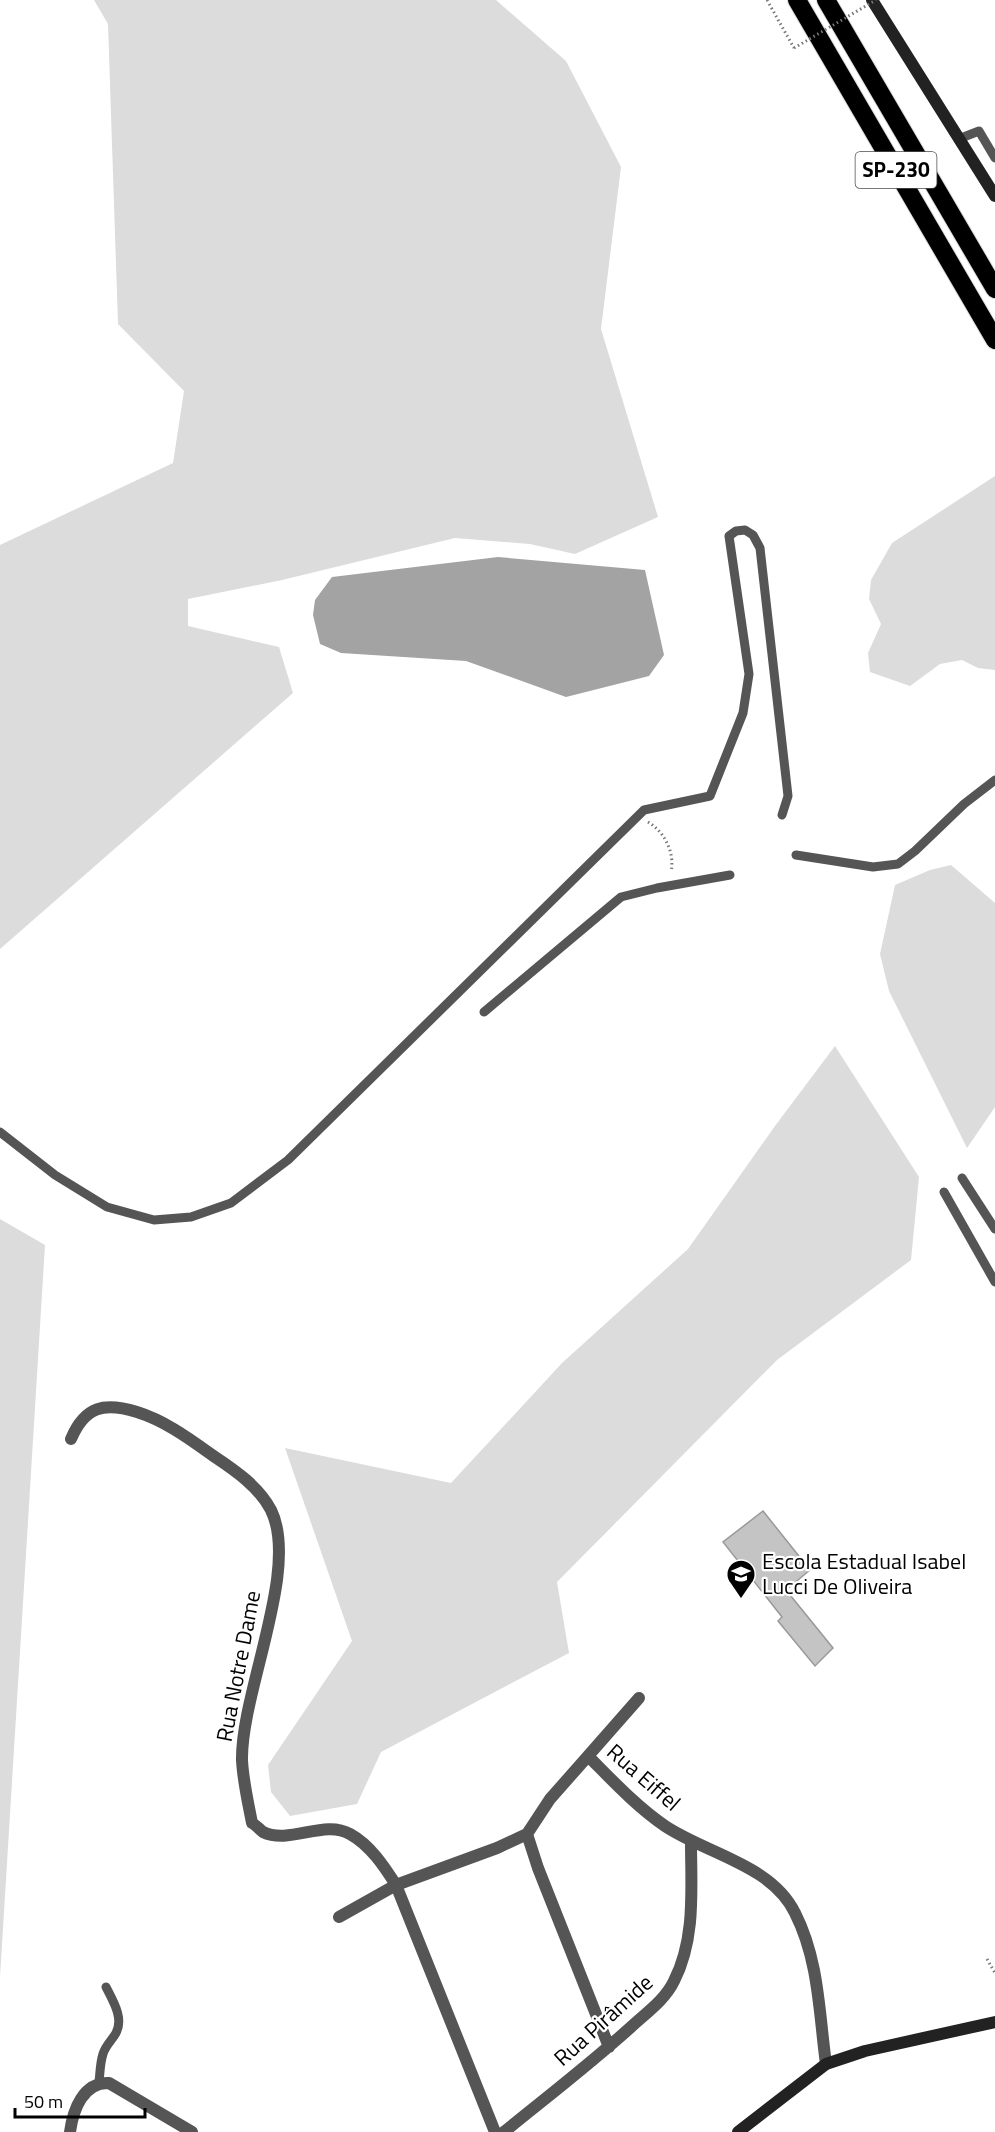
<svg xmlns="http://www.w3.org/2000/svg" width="995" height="2132" font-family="'Titillium Web',sans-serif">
  <rect width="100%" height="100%" fill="#fff"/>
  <path fill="#dcdcdc" d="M94 0H496L566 61 621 167 601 329 658 517 575 554 530 544 455 538 282 580 188 599V626L279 647 293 693 0 949V545L173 463 184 391 118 324 108 24Z
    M995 476V670L978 668 962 660 940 664 910 686 870 672 868 653 881 624 869 599 871 580 892 543Z
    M951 865 995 903V1107L967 1148 889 991 880 954 895 885 930 870Z
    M835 1046 919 1177 911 1260 777 1360 557 1582 569 1653 381 1752 357 1804 290 1816 271 1792 268 1765 352 1641 285 1448 451 1483 562 1363 688 1249 775 1126Z
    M0 1219 45 1245 0 1977Z"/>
  <path fill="#a3a3a3" d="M498 557 645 570 664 655 649 676 566 697 466 661 341 653 320 644 313 615 315 600 332 577Z"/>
  <path fill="#c4c4c4" stroke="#999" stroke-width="1.5" d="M763 1511 810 1570 786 1590 833 1648 815 1666 778 1621 782 1617 723 1542Z"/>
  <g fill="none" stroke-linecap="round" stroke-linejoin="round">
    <g stroke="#dbdbdb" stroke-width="20">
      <path id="highway" d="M797 0 995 340
        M826 0 995 289"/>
    </g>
    <path stroke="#777" stroke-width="3" stroke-dasharray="1.5 3" stroke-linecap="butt" d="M767 0 794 48
      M648 822C665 832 675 853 671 872
      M987 1959 995 1973"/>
    <path stroke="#555" stroke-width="9" d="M961 138 979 131 995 158
      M796 855 873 867 898 864 915 851 964 804 995 780
      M484 1012 621 897 657 888 730 875
      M0 1132 55 1175 107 1207 154 1220 191 1217 231 1203 288 1160 644 810 710 796 743 713 749 674 729 536 736 531 745 530 753 535 760 548 788 796 782 815
      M962 1178 995 1229
      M944 1192 995 1282
      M99 2083C100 2073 100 2063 103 2054 105 2046 112 2040 116 2033 124 2018 113 2001 106 1987"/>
    <path stroke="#555" stroke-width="12" d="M71 1439C85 1406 104 1402 137 1412 166 1421 191 1440 215 1457 236 1471 259 1487 271 1510 300 1569 241 1692 242 1760 243 1781 248 1802 252 1823 256 1825 260 1830 263 1832 290 1845 324 1819 350 1834 370 1845 384 1866 396 1885L495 2132
      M588 1756 639 1698
      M527 1834 538 1868 609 2047
      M339 1917 396 1885 497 1848 527 1834 550 1799 588 1756C612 1780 636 1806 665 1826 707 1854 772 1865 795 1913 819 1960 819 2013 826 2064
      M70 2132C73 2110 83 2082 109 2083L192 2132
      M504 2132C547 2097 590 2064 631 2027 646 2013 665 2000 674 1981 696 1938 691 1888 691 1842"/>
    <path stroke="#222" stroke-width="12" d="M872 0 995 196
      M738 2132 826 2064 865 2051 995 2022"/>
    <use href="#highway" stroke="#000" stroke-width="18"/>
    <path stroke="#777" stroke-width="3" stroke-dasharray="1.5 3" stroke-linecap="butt" d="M794 48 876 0"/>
  </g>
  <defs>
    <g id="school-pin" transform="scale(1.5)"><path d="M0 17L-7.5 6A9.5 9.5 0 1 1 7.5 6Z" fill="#000" stroke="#fff"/><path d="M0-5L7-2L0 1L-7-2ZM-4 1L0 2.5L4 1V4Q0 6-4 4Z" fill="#fff"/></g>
  </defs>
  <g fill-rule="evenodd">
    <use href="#school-pin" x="741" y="1574"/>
  </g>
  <g text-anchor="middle" stroke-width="4.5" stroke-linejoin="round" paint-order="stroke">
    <rect fill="#fff" stroke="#4c4c4c" stroke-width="1.5" x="855.5" y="152" width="81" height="36" rx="4.5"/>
    <g font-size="21" font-weight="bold" fill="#000">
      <text x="896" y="177">SP-230</text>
    </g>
    <g font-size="22" fill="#000" stroke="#fff" text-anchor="start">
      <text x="762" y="1569">Escola Estadual Isabel<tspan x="762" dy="25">Lucci De Oliveira</tspan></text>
    </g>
    <g font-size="22" fill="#000" stroke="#fff">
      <text transform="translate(238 1666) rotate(-79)" y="8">Rua Notre Dame</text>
      <text transform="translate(644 1777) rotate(41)" y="8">Rua Eiffel</text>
      <text transform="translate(603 2020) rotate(-42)" y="8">Rua Pirâmide</text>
    </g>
  </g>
  <path d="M15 2108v9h130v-9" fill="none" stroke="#000000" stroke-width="3"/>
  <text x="24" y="2108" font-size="18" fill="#000000" stroke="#ffffff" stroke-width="4.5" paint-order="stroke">50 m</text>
</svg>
